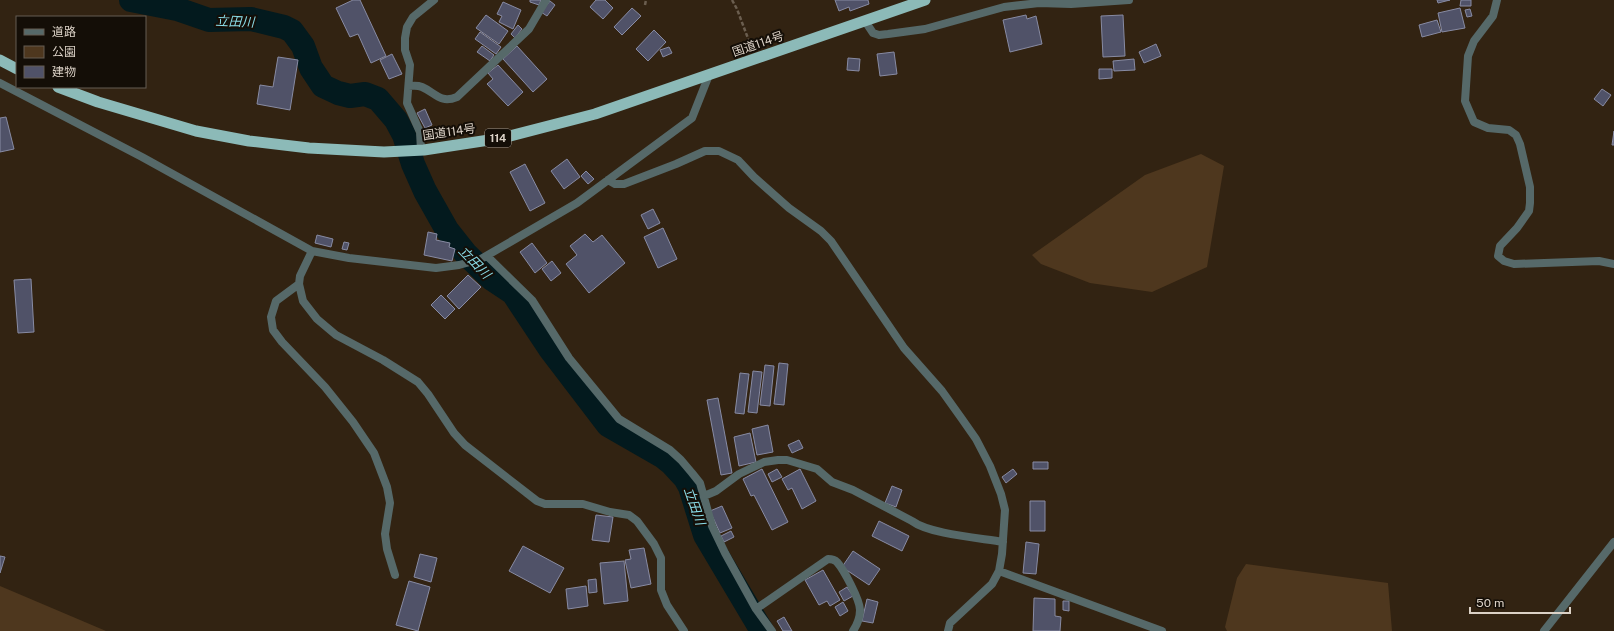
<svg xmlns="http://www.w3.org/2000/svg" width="1614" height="631" font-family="'Public Sans','Noto Sans JP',sans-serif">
  <rect width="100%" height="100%" fill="#322312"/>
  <path fill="#4e371e" d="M1201 154 1224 166 1207 267 1152 292 1090 283 1041 264 1032 255 1145 175Z
    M1246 564 1388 583 1392 631H1227L1225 627 1237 578Z
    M0 586 106 631H0Z"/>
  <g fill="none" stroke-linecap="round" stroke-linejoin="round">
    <path stroke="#031a1e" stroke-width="24" d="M131 0 177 9 209 20 251 19 284 27 292 31 303 46 311 68 323 86 338 93 350 96 365 94 378 99 396 120 404 135 413 164 425 191 447 230 466 254 492 279 513 293 550 349 608 425 662 456 672 464 685 478 690 487 705 535 762 631"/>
  </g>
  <path fill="#505268" stroke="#888ba3" d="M353 0H360L386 56 371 63 358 34 350 37 336 8Z
    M530 0H541L539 5 530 2Z
    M596 0H605L613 8 603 19 590 7Z
    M835 0H868L869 4 850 11 849 7 839 11Z
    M1437 0H1450L1438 3Z
    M1461 0H1471V6H1460Z
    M550 1 555 5 547 16 541 12Z
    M503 2 521 10 513 29 499 22 502 16 497 14Z
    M632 8 641 16 622 35 614 27Z
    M1460 8 1465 28 1442 32 1438 13Z
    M1470 9 1472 16 1467 17 1465 10Z
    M486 15 508 31 499 44 476 28Z
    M1026 15 1027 19 1036 16 1042 44 1010 52 1003 20Z
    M1123 15 1125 56 1103 57 1101 16Z
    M1437 20 1441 32 1422 37 1419 25Z
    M518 25 522 29 515 38 511 34Z
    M654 30 666 42 648 61 636 49Z
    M480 32 501 47 496 54 475 39Z
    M1156 44 1161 56 1144 63 1139 52Z
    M482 46 494 55 490 61 477 52Z
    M517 46 547 79 533 92 503 59Z
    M669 47 672 53 663 57 660 50Z
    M894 52 897 74 880 76 877 54Z
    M392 54 402 74 389 79 380 60Z
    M278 57 298 60 290 110 257 104 260 85 273 87Z
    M848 58 860 59 859 71 847 70Z
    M1134 59 1135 70 1114 71 1113 61Z
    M498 65 523 92 508 106 487 84 493 79 488 73Z
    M1099 69H1112V78L1099 79Z
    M1602 89 1611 95 1603 106 1594 99Z
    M425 109 432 125 425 128 417 113Z
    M6 117 14 149 0 152V118Z
    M1614 131V145H1612Z
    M567 159 580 177 564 189 551 171Z
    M525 164 545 203 530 211 510 172Z
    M586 171 594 179 588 184 581 176Z
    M653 209 660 223 648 229 641 215Z
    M663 228 677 259 658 268 644 237Z
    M428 232 437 234 436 240 450 243 449 247 455 249 452 261 424 255Z
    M585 234 593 242 602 235 625 263 589 293 566 264 577 255 570 246Z
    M317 235 333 239 331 247 315 243Z
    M344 242 349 243 347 250 342 249Z
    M532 243 547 263 535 273 520 252Z
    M552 261 561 273 551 281 542 269Z
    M468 275 481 287 459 309 447 296Z
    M31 279 34 332 18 333 14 280Z
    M441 295 455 309 445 319 431 305Z
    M779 363 788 364 784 405 774 404Z
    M765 365 774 366 770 406 760 405Z
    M753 371 762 372 757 413 748 412Z
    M740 373 749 374 744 414 735 413Z
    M718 398 732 473 721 475 707 400Z
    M768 425 773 452 757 455 752 429Z
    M750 433 756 462 739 466 734 437Z
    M799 440 803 448 792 453 788 445Z
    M1033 462H1048V469H1033Z
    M762 469 788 522 772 530 754 495 751 496 743 479Z
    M777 469 782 477 772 482 768 474Z
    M800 469 816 501 802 509 792 488 788 490 782 479Z
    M1013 469 1017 474 1006 483 1002 477Z
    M892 486 902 490 896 507 885 503Z
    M1030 501H1045V531H1030Z
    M722 506 732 528 720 533 710 511Z
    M596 515 613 517 609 542 592 540Z
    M879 521 909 536 902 551 872 536Z
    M731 531 734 537 724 542 721 536Z
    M1026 542 1039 544 1036 574 1023 573Z
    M523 546 564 568 550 593 509 571Z
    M644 548 651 584 631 588 625 560 631 559 629 550Z
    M853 551 880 569 869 585 842 567Z
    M420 554 437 558 431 582 414 577Z
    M0 556 5 557 0 573Z
    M624 561 628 601 604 604 600 563Z
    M823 570 840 600 830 606 827 601 819 605 805 580Z
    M596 579 597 592 589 593 588 580Z
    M409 581 430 587 418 631 396 625Z
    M586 586 588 606 568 609 566 589Z
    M847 587 853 596 844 601 839 592Z
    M1034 598 1055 599V616L1061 617 1060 631H1033Z
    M867 599 878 602 873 623 862 621Z
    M1063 601H1069V611L1063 610Z
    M843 602 848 611 840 616 835 607Z
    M784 617 792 631H783L777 621Z"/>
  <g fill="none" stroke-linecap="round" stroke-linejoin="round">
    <path stroke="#6b5e4f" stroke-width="2.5" stroke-dasharray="4 2" stroke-linecap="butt" d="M732 0 737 9 752 49
      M645 5 646 0"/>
    <path stroke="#566969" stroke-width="8" d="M1497 0 1493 16 1474 41 1468 56 1465 101 1474 122 1488 128 1509 130 1516 135 1520 144 1530 187V203L1529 211 1517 228 1500 246 1498 256 1504 261 1514 264 1599 261 1614 264
      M865 21 873 33 879 35 888 34 925 29 1004 7 1039 3 1071 4 1129 0
      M0 83 142 157 312 251 349 258 436 268 459 265 481 259 577 203 692 118 709 75
      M409 86C413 86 417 85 422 87 436 93 440 104 457 97L529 29 546 0
      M421 150 420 132 407 103 410 65 405 50V38L407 27 413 17 434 0
      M608 180 615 184H624L676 164 705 151H719L738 160 754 177 789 208 821 231 831 241 904 348 942 391 962 419 976 439 990 466 1001 494 1005 510 1002 554 999 571 992 584 950 623 948 631
      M312 251 300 276 299 284 303 301 317 319 336 335 383 360 418 382 428 394 454 433 465 445 537 501 545 504H583L610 512 629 515 637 521 654 544 661 558V590L667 605 684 631
      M487 256 532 300 569 358 619 419 670 450 681 460 692 473 700 483 712 526 725 553 756 609 772 631
      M299 284 276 301 271 317 273 330 282 342 325 387 353 422 374 453 387 487 390 503 385 534 387 549 395 575
      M704 496 716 491 739 474 764 462 778 460H787L817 469 832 482 853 490 912 521C929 534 980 538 1003 542
      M999 571 1162 631
      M756 609 828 559C831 559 835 560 837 562 844 570 860 600 860 610 860 617 857 625 853 631
      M1544 631 1614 542"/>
    <path stroke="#8cbab8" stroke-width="11" d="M0 60 17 69
      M58 87 98 102 196 131 249 141 309 148 384 152 424 150 502 138 595 114 925 0"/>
  </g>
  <g text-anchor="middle" stroke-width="4" stroke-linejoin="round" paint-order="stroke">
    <rect fill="#140e07" stroke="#9f968d" stroke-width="1" x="485" y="129" width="26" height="18" rx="3"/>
    <g font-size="11" font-weight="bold" fill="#dbd1c6">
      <text x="498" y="142">114</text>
    </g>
    <g font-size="12" fill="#dbd1c6" stroke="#140e07">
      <text transform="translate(758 44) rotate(-19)" y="4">国道114号</text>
      <text transform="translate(449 132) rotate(-8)" y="4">国道114号</text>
    </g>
    <g font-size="13" font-style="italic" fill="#89dbe7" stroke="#140e07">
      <text transform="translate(235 21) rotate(2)" y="5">立田川</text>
      <text transform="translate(475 262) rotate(46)" y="5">立田川</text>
      <text transform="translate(695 506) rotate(71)" y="5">立田川</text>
    </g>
  </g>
  <rect x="16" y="16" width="130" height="72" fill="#140e07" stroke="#645c53"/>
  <rect x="24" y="29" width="20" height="6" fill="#566969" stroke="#645c53"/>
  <text x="52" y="36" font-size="12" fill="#dbd1c6">道路</text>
  <rect x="24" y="46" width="20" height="12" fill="#4e371e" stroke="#645c53"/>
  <text x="52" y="56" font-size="12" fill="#dbd1c6">公園</text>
  <rect x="24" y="66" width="20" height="12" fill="#505268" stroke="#645c53"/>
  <text x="52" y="76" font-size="12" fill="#dbd1c6">建物</text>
  <path d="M1470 607v6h100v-6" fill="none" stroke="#dbd1c6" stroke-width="2"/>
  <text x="1476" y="607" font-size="12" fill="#dbd1c6" stroke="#140e07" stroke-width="3" paint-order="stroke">50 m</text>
</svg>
